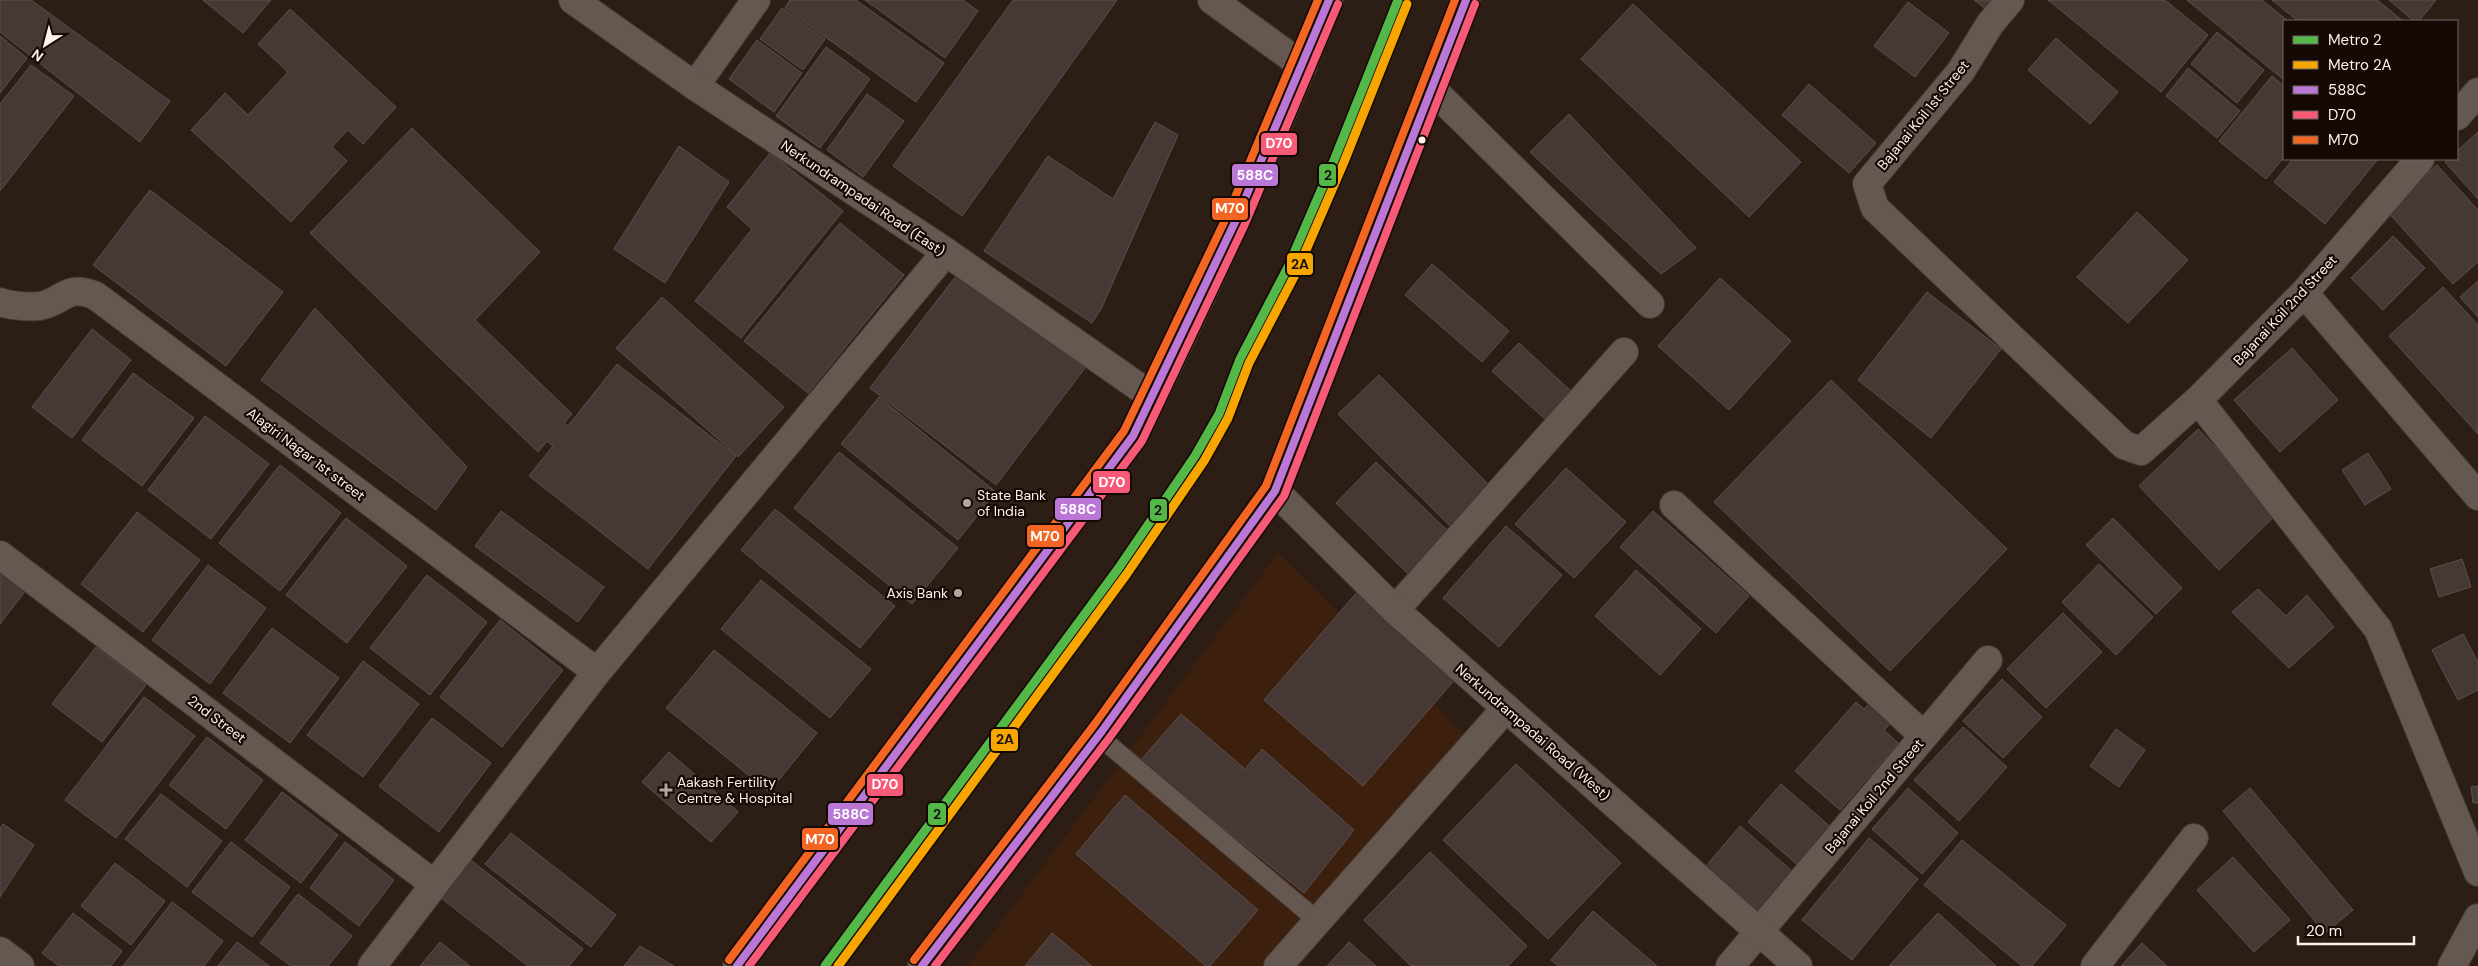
<svg xmlns="http://www.w3.org/2000/svg" width="2478" height="966" font-family="'DM Sans',sans-serif">
  <rect width="100%" height="100%" fill="#2c1d15"/>
  <path fill="#3d1f0e" d="M1278 553 1469 739 1277 966H968Z"/>
  <path fill="#453835" stroke="#5e4f4d" d="M0 0H31L170 101 140 142 0 32Z
    M203 0H271L243 33Z
    M790 0H856L944 63 916 102 785 8Z
    M865 0H963L978 11 945 58Z
    M1013 0H1117L962 216 893 166Z
    M1974 0H1995L1987 10Z
    M2048 0H2165L2208 35 2161 92Z
    M2187 0H2262L2288 21H2284V80Z
    M2272 0H2377L2403 21H2298Z
    M2389 0H2436L2419 21H2414Z
    M1908 2 1949 33 1915 77 1874 46Z
    M1633 4 1801 162 1749 217 1581 59Z
    M782 8 825 39 803 70 760 39Z
    M290 9 396 107 363 144 348 130 332 147 347 161 291 222 191 130 225 93 248 115 288 72 258 44Z
    M2217 32 2264 70 2237 103 2191 64Z
    M0 36 27 58 0 93Z
    M2056 38 2118 92 2090 124 2028 70Z
    M757 40 802 73 774 112 729 79Z
    M826 47 870 79 820 148 776 116Z
    M31 65 74 96 0 191V104Z
    M2188 68 2240 111 2217 138 2166 96Z
    M2272 76 2284 86V157L2266 179 2219 141Z
    M1809 84 1876 143 1849 173 1782 115Z
    M867 94 904 121 863 177 827 150Z
    M1569 114 1696 248 1661 274 1530 152Z
    M1155 122 1178 135 1102 307 1092 323 984 251 1048 156 1113 199Z
    M412 128 540 252 475 320 572 414 564 423 568 426 617 364 736 456 648 569 529 476 553 446 547 441 538 452 310 233Z
    M2478 132V199L2445 162 2448 159H2457V151Z
    M679 146 729 182 665 283 614 249Z
    M770 153 843 211 741 338 695 301 752 229 727 207Z
    M2293 159H2378L2325 224 2274 182Z
    M2437 165 2478 210V262L2453 284 2386 210Z
    M150 190 283 292 226 366 93 265Z
    M2137 212 2188 260 2128 323 2077 277Z
    M840 223 904 275 808 393 744 341Z
    M2393 236 2425 268 2383 310 2351 278Z
    M1432 264 1509 331 1482 362 1405 295Z
    M959 272 1085 368 996 485 870 388Z
    M1720 278 1791 341 1729 410 1658 346Z
    M2478 281V317L2460 297Z
    M2443 287 2478 325V434L2389 336Z
    M1927 292 2001 349 1931 438 1858 380Z
    M662 297 784 407 738 457 616 348Z
    M315 308 467 467 436 510 261 380Z
    M92 329 131 360 72 438 32 407Z
    M1519 343 1573 393 1547 421 1492 371Z
    M2292 348 2338 400 2280 452 2234 400Z
    M133 373 194 418 142 486 82 440Z
    M1379 375 1490 486 1450 526 1338 414Z
    M1831 380 2007 549 1890 671 1714 502Z
    M879 397 996 492 958 540 841 444Z
    M205 416 269 464 211 539 148 490Z
    M2198 429 2278 513 2219 570 2139 486Z
    M839 452 958 548 912 604 794 508Z
    M2368 453 2391 489 2365 505 2342 470Z
    M1376 462 1451 534 1410 576 1336 503Z
    M280 465 341 513 280 591 219 543Z
    M1566 468 1626 522 1574 578 1515 524Z
    M775 509 895 606 860 648 741 550Z
    M501 511 604 587 578 622 475 546Z
    M1653 511 1749 596 1716 633 1620 547Z
    M137 512 200 560 143 632 81 584Z
    M346 518 407 566 347 643 286 595Z
    M2113 518 2182 588 2156 614 2086 545Z
    M1506 526 1562 575 1499 647 1443 598Z
    M2462 559 2471 587 2439 597 2430 569Z
    M2099 564 2153 617 2116 655 2062 602Z
    M208 565 266 608 210 684 152 640Z
    M0 570 26 590 0 624Z
    M1636 570 1701 629 1660 675 1595 616Z
    M427 575 487 622 430 695 370 648Z
    M761 580 871 669 830 718 721 629Z
    M2258 589 2286 616 2307 595 2334 627 2289 668 2232 612Z
    M1358 591 1457 677 1363 786 1264 700Z
    M2063 613 2102 652 2046 708 2007 669Z
    M500 620 563 670 502 747 440 697Z
    M272 628 339 678 290 743 223 693Z
    M2463 634 2478 662V690L2458 700 2432 650Z
    M96 647 146 685 102 742 52 704Z
    M714 650 817 733 769 792 666 708Z
    M363 661 419 704 363 777 307 735Z
    M2002 679 2042 717 2003 758 1963 721Z
    M144 697 195 736 116 838 65 800Z
    M1856 702 1864 709 1869 704 1891 723 1884 730 1898 743 1840 810 1795 771Z
    M1181 714 1245 769 1262 749 1354 830 1304 893 1205 813 1203 815 1140 761Z
    M432 718 491 763 439 832 379 786Z
    M1963 727 2007 767 1959 821 1914 780Z
    M2116 729 2145 750 2119 787 2090 766Z
    M207 737 263 780 226 829 169 785Z
    M669 752 738 812 711 842 642 782Z
    M1516 764 1621 863 1548 939 1443 840Z
    M1781 784 1833 829 1800 867 1748 822Z
    M2478 786V803H2473L2471 787Z
    M1908 788 1958 833 1922 874 1872 829Z
    M2250 788 2353 910 2325 933 2223 811Z
    M282 792 338 835 301 883 245 840Z
    M161 794 222 841 187 887 125 839Z
    M1125 795 1258 910 1210 966H1206L1076 854Z
    M3 824 34 845 0 897V828Z
    M1740 826 1792 871 1758 911 1706 866Z
    M511 833 616 915 591 947 485 864Z
    M1869 838 1918 879 1852 960 1802 920Z
    M1962 840 2066 925 2032 966H2022L1924 885Z
    M231 842 290 887 252 937 192 892Z
    M345 842 394 880 359 926 310 888Z
    M1430 852 1527 946 1508 966H1411L1364 920Z
    M2233 857 2290 920 2254 952 2197 890Z
    M471 860 583 949 569 966H528L441 898Z
    M115 863 165 901 131 945 81 906Z
    M298 894 352 936 328 966H291L260 943Z
    M172 902 223 941 204 966H123Z
    M1593 911 1657 966H1558L1551 960Z
    M73 913 122 951 111 966H59L42 953Z
    M1938 913 1996 966H1889Z
    M1052 933 1092 966H1025Z
    M237 942 269 966H218Z
    M440 942 470 966H420Z
    M1349 942 1376 966H1327Z
    M2142 943 2167 966H2121Z
    M640 946 674 966H624Z"/>
  <g fill="none" stroke-linecap="round" stroke-linejoin="round">
    <g stroke="#423731" stroke-width="20">
      <path id="service" d="M1102 731 1108 744 1318 921"/>
    </g>
    <g stroke="#423731" stroke-width="30">
      <path id="minor" d="M1212 0 1303 66
        M2010 0 1990 24 1961 71 1867 184 1875 208 2124 445 2141 451 2198 400 2304 293 2420 159
        M695 86 756 0
        M1432 89 1650 304
        M2457 116 2478 92
        M2304 293 2478 496
        M0 302C11 306 28 307 40 306 64 302 65 283 96 296L597 672
        M2198 400 2378 629 2478 872
        M1674 505 1924 736
        M0 555 434 884
        M1395 610 1624 352
        M0 951 20 966
        M372 966 597 672 946 252
        M1278 966 1506 708
        M1730 966 1988 660
        M2095 966 2194 838
        M2452 966 2478 918"/>
    </g>
    <g stroke="#423731" stroke-width="30">
      <path id="tertiary" d="M573 0 695 86 946 252 1153 397
        M1275 491 1395 610 1798 966"/>
    </g>
    <g stroke="#423731" stroke-width="30">
      <path id="primary" d="M737 966 1133 436C1205 294 1270 148 1329 0
        M922 966 1102 731 1275 491 1466 0"/>
    </g>
    <use href="#service" stroke="#645851" stroke-width="18"/>
    <use href="#minor" stroke="#645851" stroke-width="28"/>
    <use href="#tertiary" stroke="#645851" stroke-width="28"/>
    <use href="#primary" stroke="#65584d" stroke-width="28"/>
    <g stroke="#140904" stroke-width="11">
      <path id="bus-1" d="M737 966 1133 436 1236 220 1329 0
        M922 966 1102 731 1275 491 1466 0"/>
    </g>
    <g stroke="#140904" stroke-width="11">
      <path id="bus-2" d="M749 966 1142 441 1245 224 1338 4
        M935 966 1110 737 1284 496 1475 4"/>
    </g>
    <g stroke="#140904" stroke-width="11">
      <path id="bus-3" d="M729 960 1124 431 1227 216 1318 0
        M914 960 1094 725 1266 486 1455 0"/>
    </g>
    <use href="#bus-1" stroke="#ba77d6" stroke-width="8"/>
    <use href="#bus-2" stroke="#f75a77" stroke-width="8"/>
    <use href="#bus-3" stroke="#f26522" stroke-width="8"/>
    <g stroke="#140904" stroke-width="12">
      <path id="metro-1" d="M825 966 1118 569 1195 456 1219 414 1240 359 1288 267 1335 158 1398 0"/>
    </g>
    <g stroke="#140904" stroke-width="12">
      <path id="metro-2" d="M838 966 1126 575 1204 461 1228 418 1249 363 1297 271 1344 162 1407 4"/>
    </g>
    <use href="#metro-1" stroke="#53b848" stroke-width="9"/>
    <use href="#metro-2" stroke="#f7a600" stroke-width="9"/>
  </g>
  <circle fill="#fdf1eb" stroke="#140904" stroke-width="2" cx="1422" cy="140" r="4.5"/>
  <g fill="#b4a7a0" stroke="#140904" stroke-width="2">
    <circle cx="967" cy="503" r="5"/>
    <circle cx="958" cy="593" r="5"/>
    <path d="M663.5 782.5h5v5h5v5h-5v5h-5v-5h-5v-5h5z"/>
  </g>
  <g text-anchor="middle" stroke-width="4.5" stroke-linejoin="round" paint-order="stroke">
    <g font-size="14" fill="#fdf1eb" stroke="#140904">
      <text transform="translate(1923 115) rotate(-51)" y="5">Bajanai Koil 1st Street</text>
      <text transform="translate(863 198) rotate(34)" y="5">Nerkundrampadai Road (East)</text>
      <text transform="translate(2285 310) rotate(-47)" y="5">Bajanai Koil 2nd Street</text>
      <text transform="translate(306 454) rotate(37)" y="5">Alagiri Nagar 1st street</text>
      <text transform="translate(217 719) rotate(37)" y="5">2nd Street</text>
      <text transform="translate(1533 732) rotate(41)" y="5">Nerkundrampadai Road (West)</text>
      <text transform="translate(1874 796) rotate(-50)" y="5">Bajanai Koil 2nd Street</text>
    </g>
    <g font-size="14" fill="#fdf1eb" stroke="#140904" text-anchor="start">
      <text x="977" y="500">State Bank<tspan x="977" dy="16">of India</tspan></text>
      <text x="948" y="598" text-anchor="end">Axis Bank</text>
      <text x="677" y="787">Aakash Fertility<tspan x="677" dy="16">Centre &amp; Hospital</tspan></text>
    </g>
  </g>
  <g stroke="#140904" stroke-width="2">
    <rect x="1260" y="132" width="38" height="24" rx="5" fill="#f75a77"/>
    <rect x="1318" y="163" width="19" height="24" rx="5" fill="#53b848"/>
    <rect x="1231" y="163" width="48" height="24" rx="5" fill="#ba77d6"/>
    <rect x="1211" y="197" width="38" height="24" rx="5" fill="#f26522"/>
    <rect x="1286" y="252" width="28" height="24" rx="5" fill="#f7a600"/>
    <rect x="1092" y="470" width="39" height="24" rx="5" fill="#f75a77"/>
    <rect x="1054" y="497" width="48" height="24" rx="5" fill="#ba77d6"/>
    <rect x="1149" y="498" width="19" height="24" rx="5" fill="#53b848"/>
    <rect x="1026" y="524" width="39" height="24" rx="5" fill="#f26522"/>
    <rect x="990" y="728" width="29" height="24" rx="5" fill="#f7a600"/>
    <rect x="866" y="773" width="38" height="24" rx="5" fill="#f75a77"/>
    <rect x="827" y="802" width="47" height="24" rx="5" fill="#ba77d6"/>
    <rect x="927" y="802" width="20" height="24" rx="5" fill="#53b848"/>
    <rect x="801" y="827" width="38" height="24" rx="5" fill="#f26522"/>
  </g>
  <g font-size="14" text-anchor="middle" font-weight="bold" fill="#fff">
    <text x="1279" y="148">D70</text>
    <text x="1255" y="180">588C</text>
    <text x="1230" y="213">M70</text>
    <text x="1112" y="487">D70</text>
    <text x="1078" y="514">588C</text>
    <text x="1045" y="541">M70</text>
    <text x="885" y="789">D70</text>
    <text x="851" y="819">588C</text>
    <text x="820" y="844">M70</text>
  </g>
  <g font-size="14" text-anchor="middle" font-weight="bold" fill="#111">
    <text x="1328" y="180">2</text>
    <text x="1300" y="269">2A</text>
    <text x="1158" y="515">2</text>
    <text x="1005" y="744">2A</text>
    <text x="937" y="819">2</text>
  </g>
  <rect x="2283" y="20" width="175" height="140" fill="#140904" stroke="#716660"/>
  <rect x="2293" y="36" width="25" height="8" fill="#53b848" stroke="#716660"/>
  <text x="2328" y="45" font-size="15" fill="#fdf1eb">Metro 2</text>
  <rect x="2293" y="61" width="25" height="8" fill="#f7a600" stroke="#716660"/>
  <text x="2328" y="70" font-size="15" fill="#fdf1eb">Metro 2A</text>
  <rect x="2293" y="86" width="25" height="8" fill="#ba77d6" stroke="#716660"/>
  <text x="2328" y="95" font-size="15" fill="#fdf1eb">588C</text>
  <rect x="2293" y="111" width="25" height="8" fill="#f75a77" stroke="#716660"/>
  <text x="2328" y="120" font-size="15" fill="#fdf1eb">D70</text>
  <rect x="2293" y="136" width="25" height="8" fill="#f26522" stroke="#716660"/>
  <text x="2328" y="145" font-size="15" fill="#fdf1eb">M70</text>
  <g transform="translate(45 45) rotate(216)" stroke="#140904" stroke-width="4" paint-order="stroke">
  <path d="M0-4L9 19L0 12L-9 19Z" fill="#fdf1eb"/>
  <text y="-8" font-size="14" font-weight="bold" text-anchor="middle" fill="#fdf1eb">N</text>
  </g>
  <path d="M2298 936v8h116v-8" fill="none" stroke="#fdf1eb" stroke-width="2.5"/>
  <text x="2306" y="936" font-size="15" fill="#fdf1eb" stroke="#140904" stroke-width="4" paint-order="stroke">20 m</text>
</svg>
